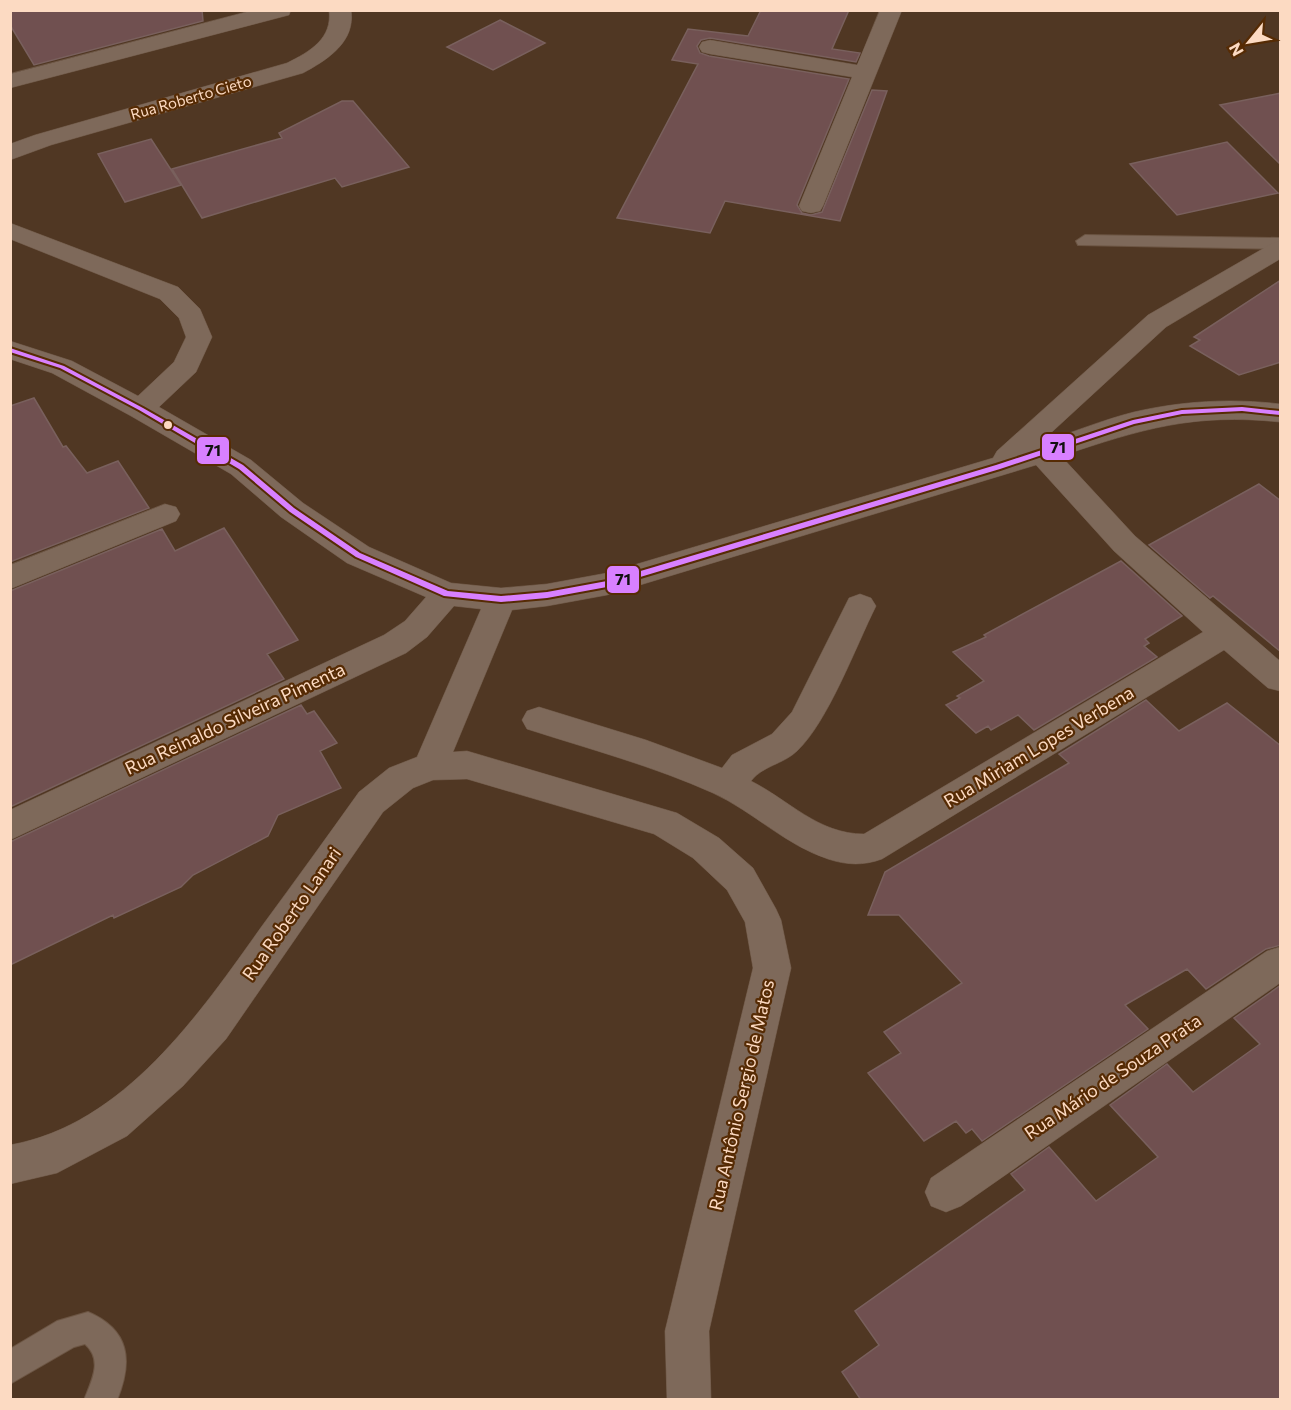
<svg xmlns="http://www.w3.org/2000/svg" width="1291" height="1410" font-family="Commissioner,sans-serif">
  <rect width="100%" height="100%" fill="#503723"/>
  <path fill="#705050" stroke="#79605d" stroke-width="1.5" d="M10 10H202L203 21 34 65 10 25Z
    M761 10H849L832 49 860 53 856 62 710 38 701 40 697 46 700 53 709 56 849 79 797 205 802 213 811 215 822 212 872 90 887 91 840 221 725 201 710 233 617 218 698 64 672 60 688 29 748 36Z
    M500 20 545 43 493 70 447 47Z
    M1281 93V165L1220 105Z
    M342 101H353L409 167 342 187 335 178 202 218 172 169 282 138 279 133Z
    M151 139 181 185 125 202 98 154Z
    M1227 142 1278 193 1177 215 1130 164Z
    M1281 280V362L1239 375 1190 346 1200 340 1194 337Z
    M34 398 63 447 66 446 87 473 118 461 149 508 10 562V406Z
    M1259 484 1281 501V652L1213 596 1210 598 1149 545Z
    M224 528 298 640 267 654 284 679 10 807V591L162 529 175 551Z
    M1121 561 1182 616 1145 639 1149 643 1144 646 1157 657 1034 730 1018 715 991 730 988 726 976 733 946 705 960 698 957 696 984 681 953 652 986 637 984 635Z
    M1146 700 1179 731 1227 703 1281 746V945L1266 949 1206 989 1187 969 1125 1005 1148 1029 982 1141 972 1129 966 1133 956 1121 924 1141 868 1073 901 1053 884 1032 962 983 899 915H868L885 872 1069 763 1059 754Z
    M301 705 307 714 314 711 337 743 320 751 341 788 278 815 268 836 193 875 181 887 114 918 113 915 10 965V842Z
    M1281 985V1400H861L842 1372 879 1345 855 1311 1025 1190 1011 1174 1049 1147 1096 1201 1158 1157 1110 1105 1167 1064 1193 1092 1260 1044 1234 1018Z"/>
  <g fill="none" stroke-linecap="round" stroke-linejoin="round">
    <g stroke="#6c5543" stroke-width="2">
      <path id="lane" d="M1085 235 1280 238V249L1078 245 1076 241Z
        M88 1312C130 1330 133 1361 117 1400H84C92 1380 103 1360 85 1344L74 1347 10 1384V1349L57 1321Z"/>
    </g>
    <g stroke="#6c5543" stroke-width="1">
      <path id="street" d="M254 10H291L289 15 10 88V74Z
        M329 10H351C356 42 327 60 303 73L51 145 10 160V144L35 135 287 63C309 52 333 39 329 10Z
        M880 10H902L823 206 820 211 811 213 802 211 799 206 852 77 710 54 702 52 699 47 702 42 710 40 857 65Z
        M10 223 178 287 200 309 212 337 196 372 159 407 251 460 303 503 369 547 451 583 501 588 547 584 607 573 993 458 997 451 1148 315 1271 244 1280 241V259L1166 327 1041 442C1072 433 1102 420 1134 412 1182 401 1231 398 1280 404V422C1193 413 1142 429 1061 456L1135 536 1280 661V691L1268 688 1224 650 882 859C863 866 846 865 828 859 785 845 754 812 713 793 653 766 589 749 527 729L522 720 527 711 539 707 646 740 722 768 732 755 772 734 792 712 849 598 860 594 871 598 876 606C856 646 828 722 797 751 784 764 762 766 751 781 789 800 818 834 864 834L1203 632 1114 551 1036 465 607 595 547 606 512 610 453 752 467 751 677 813 719 838 753 868 776 909 781 920 791 968 709 1331 711 1400H667L665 1331 753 968 745 922 727 890 693 858 654 834 467 779 433 780 413 788 383 812 226 1039 183 1086 127 1136 57 1173 10 1184V1145C124 1125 200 1013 262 926 295 881 327 837 359 792L389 768 417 757 481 609 454 606 427 637 406 653 10 840V810L384 635 405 621 426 597 347 563 281 517 231 474 131 416 52 373 10 359V341L72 361 138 396 174 362 186 337 179 318 160 299 10 239Z
        M165 504 176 507 180 514 176 521 10 589V565Z
        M1280 947V983L961 1206 946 1212 931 1206 925 1192 931 1178 1267 951Z"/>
    </g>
    <use href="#lane" fill="#7e695a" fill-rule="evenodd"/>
    <use href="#street" fill="#7e695a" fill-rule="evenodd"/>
    <g stroke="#562b04" stroke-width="4">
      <path id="bus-1" d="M10 348 64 366 143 408 243 465 294 508 360 553 448 591 501 596 547 592 607 581 996 465 1133 420 1182 410 1242 407 1280 411V415L1242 411 1182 414 1134 424 1000 469 607 587 547 598 501 602 444 596 356 557 290 512 239 469 139 410 60 368 10 352Z"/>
    </g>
    <use href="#bus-1" fill="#d880ff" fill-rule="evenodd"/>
  </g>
  <circle fill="#fcdac2" stroke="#562b04" stroke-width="2" cx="168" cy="425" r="5"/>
  <g text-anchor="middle" stroke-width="4.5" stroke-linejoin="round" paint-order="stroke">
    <g font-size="15" fill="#fcdac2" stroke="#562b04">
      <text transform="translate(191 98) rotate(-16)" y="5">Rua Roberto Cieto</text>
    </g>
    <g font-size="18" fill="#fcdac2" stroke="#562b04">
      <text transform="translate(235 719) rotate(-25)" y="6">Rua Reinaldo Silveira Pimenta</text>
      <text transform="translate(1039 747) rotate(-31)" y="6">Rua Miriam Lopes Verbena</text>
      <text transform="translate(292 914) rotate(-55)" y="6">Rua Roberto Lanari</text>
      <text transform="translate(1113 1077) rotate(-34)" y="6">Rua Mário de Souza Prata</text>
      <text transform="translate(742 1095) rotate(-77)" y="6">Rua Antônio Sergio de Matos</text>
    </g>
  </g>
  <g stroke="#562b04" stroke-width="2">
    <rect x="1041" y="433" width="34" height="28" rx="6" fill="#d880ff"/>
    <rect x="196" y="436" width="34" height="29" rx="6" fill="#d880ff"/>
    <rect x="606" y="565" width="34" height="29" rx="6" fill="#d880ff"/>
  </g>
  <g font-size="16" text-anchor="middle" font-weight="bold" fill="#111">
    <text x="1058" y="453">71</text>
    <text x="213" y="456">71</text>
    <text x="623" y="585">71</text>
  </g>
  <rect width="1291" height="1410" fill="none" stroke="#fcdac2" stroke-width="24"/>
  <g transform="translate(1249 42) rotate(240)" stroke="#562b04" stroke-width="4.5" paint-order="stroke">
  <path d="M0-4.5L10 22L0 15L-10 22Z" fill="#fcdac2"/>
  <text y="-9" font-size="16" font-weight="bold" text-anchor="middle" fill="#fcdac2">N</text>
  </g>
</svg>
